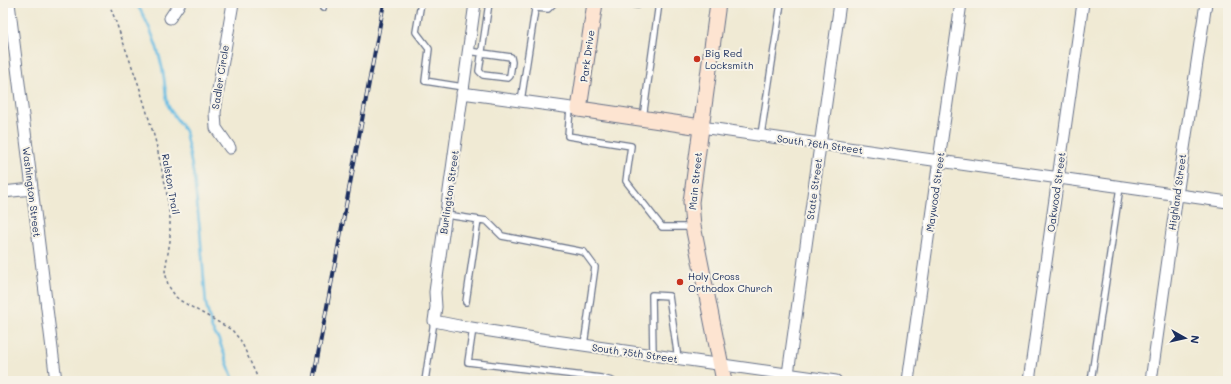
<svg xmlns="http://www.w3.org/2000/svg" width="1231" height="384" font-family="Mali,sans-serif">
  <rect width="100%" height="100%" fill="#f7f3e8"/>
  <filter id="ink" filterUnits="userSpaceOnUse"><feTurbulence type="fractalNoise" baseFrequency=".025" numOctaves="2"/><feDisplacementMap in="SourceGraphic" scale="8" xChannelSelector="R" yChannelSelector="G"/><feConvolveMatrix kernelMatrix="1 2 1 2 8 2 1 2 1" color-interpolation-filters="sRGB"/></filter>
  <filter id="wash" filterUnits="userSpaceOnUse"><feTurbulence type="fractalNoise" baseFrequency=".012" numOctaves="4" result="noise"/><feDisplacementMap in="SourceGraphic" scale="16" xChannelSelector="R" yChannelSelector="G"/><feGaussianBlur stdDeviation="0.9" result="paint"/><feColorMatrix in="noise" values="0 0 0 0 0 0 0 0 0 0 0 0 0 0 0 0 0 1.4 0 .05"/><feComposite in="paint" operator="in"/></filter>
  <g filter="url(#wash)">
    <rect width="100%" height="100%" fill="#f0ead4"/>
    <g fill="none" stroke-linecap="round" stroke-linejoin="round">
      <path stroke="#67bde4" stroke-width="2.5" d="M136 3C150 25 160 52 164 78 165 87 166 96 168 105 172 115 180 122 185 131L194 177 200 231 206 304 212 329 219 340 234 381"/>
    </g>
  </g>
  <g filter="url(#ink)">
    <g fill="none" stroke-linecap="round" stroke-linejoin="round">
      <g stroke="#667087" stroke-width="8">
        <path id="lane" d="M421 3 416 32 429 49 425 81 463 87
          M626 3 638 5 641 3
          M323 8 324 3
          M535 8 548 9 554 3
          M468 51 511 57 512 62 510 76 508 78 483 75 479 71 489 3
          M521 101 536 3
          M570 108 568 136 631 146 626 181 662 227H692
          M643 118 659 3
          M761 135 781 3
          M446 215 487 221 502 236 584 252 595 267 584 345
          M466 302 478 220
          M473 328 468 362 601 378 612 381
          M653 355 652 295 669 296 678 359
          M425 381 434 321
          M1091 381 1120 187"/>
      </g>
      <g stroke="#667087" stroke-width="13">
        <path id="street" d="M9 3 56 381
          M475 3 435 292 436 307 434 321 459 326 534 338 836 381
          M170 18 180 3
          M462 93 579 109
          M701 127 1228 202
          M230 148 216 128 215 113 218 90 233 3
          M3 192 32 189
          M788 374 840 3
          M908 381 961 3
          M1029 381 1083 3
          M1151 381 1177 195 1206 3"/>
      </g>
      <g stroke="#667087" stroke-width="17">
        <path id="secondary" d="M595 3 579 109 701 127
          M718 3 691 202 693 226 724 381"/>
      </g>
      <path stroke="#667087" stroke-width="1.5" stroke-dasharray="3 3" stroke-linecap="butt" d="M109 3 139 86 155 139 166 188 170 218V241L165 271 168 285 176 297 181 301 232 330 241 341 259 381"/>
      <use href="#lane" stroke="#fff" stroke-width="5.5"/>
      <use href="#street" stroke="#fff" stroke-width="11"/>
      <use href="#secondary" stroke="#fde4d1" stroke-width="15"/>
      <g stroke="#1b2f5e" stroke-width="4">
        <path id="rail" d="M313 381 384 3"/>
      </g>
      <use href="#rail" stroke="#f7f3e8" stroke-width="2.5" stroke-dasharray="8" stroke-linecap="butt"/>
    </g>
  </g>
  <g fill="#c8321e" stroke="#f7f3e8" stroke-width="1.5">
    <circle cx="697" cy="59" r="4"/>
    <circle cx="680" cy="282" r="4"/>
  </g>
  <g text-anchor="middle" stroke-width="4" stroke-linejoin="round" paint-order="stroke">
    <g font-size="10" fill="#1b2f5e" stroke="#f7f3e8" text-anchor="start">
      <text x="705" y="57">Big Red<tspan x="705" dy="12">Locksmith</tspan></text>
      <text x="688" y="280">Holy Cross<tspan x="688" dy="12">Orthodox Church</tspan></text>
    </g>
    <g font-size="10" fill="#1b2f5e" stroke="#f7f3e8">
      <text transform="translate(587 56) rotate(-82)" y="4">Park Drive</text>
      <text transform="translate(220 77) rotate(-81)" y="4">Sadler Circle</text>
      <text transform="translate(820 144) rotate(8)" y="4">South 76th Street</text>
      <text transform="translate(695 181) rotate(-84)" y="4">Main Street</text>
      <text transform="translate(171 184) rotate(80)" y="4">Ralston Trail</text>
      <text transform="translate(814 189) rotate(-82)" y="4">State Street</text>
      <text transform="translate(32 192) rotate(83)" y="4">Washington Street</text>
      <text transform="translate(449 192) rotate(-82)" y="4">Burlington Street</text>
      <text transform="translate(935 192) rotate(-82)" y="4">Maywood Street</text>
      <text transform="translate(1056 192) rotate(-82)" y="4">Oakwood Street</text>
      <text transform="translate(1177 192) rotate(-82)" y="4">Highland Street</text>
      <text transform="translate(635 353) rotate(8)" y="4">South 75th Street</text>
    </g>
  </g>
  <rect width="1231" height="384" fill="none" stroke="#f7f3e8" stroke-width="16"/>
  <g transform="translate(1185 338) rotate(98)" stroke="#f7f3e8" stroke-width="3" paint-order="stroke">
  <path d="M0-3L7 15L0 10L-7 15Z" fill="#1b2f5e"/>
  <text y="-6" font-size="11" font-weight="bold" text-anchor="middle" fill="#1b2f5e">N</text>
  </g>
</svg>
